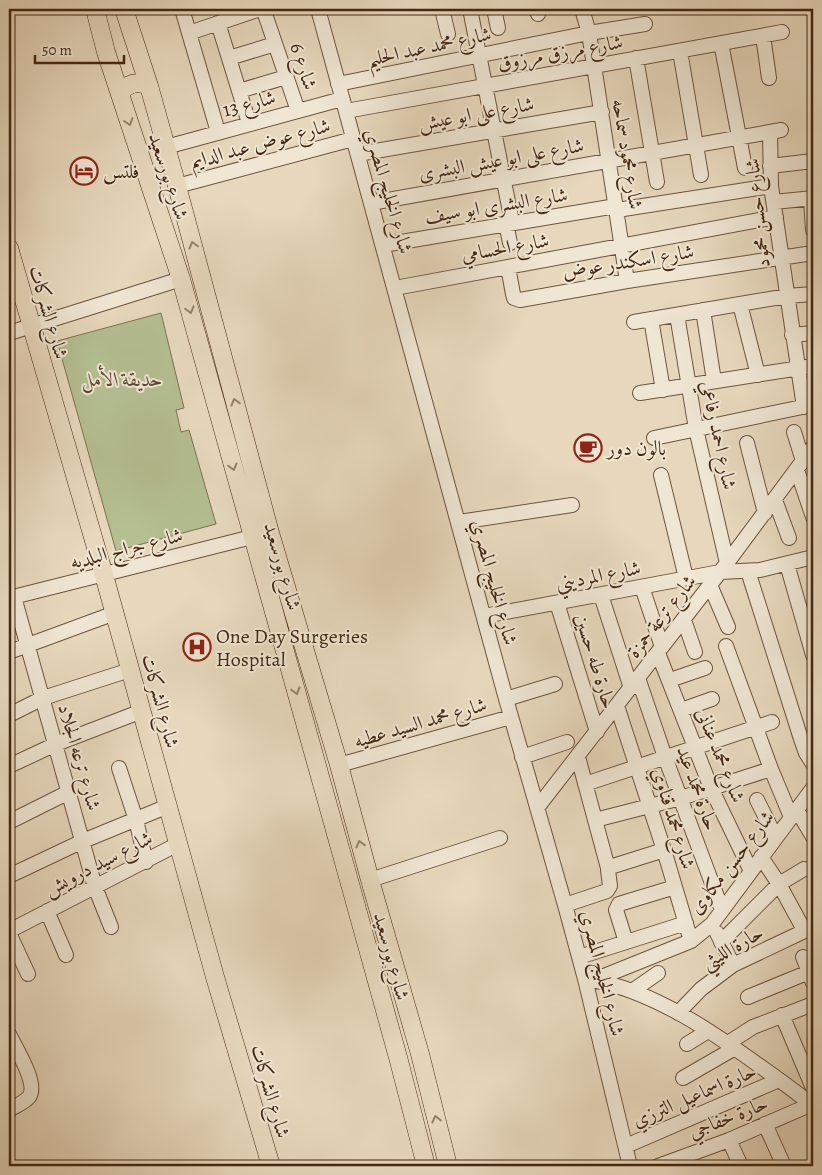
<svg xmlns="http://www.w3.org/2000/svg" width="822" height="1175" font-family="Alegreya,Amiri,serif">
  <rect width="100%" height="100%" fill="#e7d8bd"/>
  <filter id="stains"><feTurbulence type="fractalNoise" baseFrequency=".004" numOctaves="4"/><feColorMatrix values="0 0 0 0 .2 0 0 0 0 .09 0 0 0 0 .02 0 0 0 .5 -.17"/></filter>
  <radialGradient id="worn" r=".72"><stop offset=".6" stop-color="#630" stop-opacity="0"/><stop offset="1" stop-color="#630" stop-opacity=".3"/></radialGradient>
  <path fill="#b4bf92" stroke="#7c7352" d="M161 313 184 408 176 410 181 432 189 430 216 524 116 551 57 341Z"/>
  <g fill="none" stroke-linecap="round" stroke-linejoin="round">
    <g stroke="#6e533e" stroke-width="16">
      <path id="minor" d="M182 9 218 132
        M260 9 264 11 298 111
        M318 9 506 699 565 905 585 979 630 1166
        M442 9 448 34
        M470 9 512 222
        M494 9 498 28
        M536 9 538 14
        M582 9 589 33 627 281
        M218 23 249 123
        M189 33 260 9
        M763 36 769 78
        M721 43 745 168
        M680 51 701 175
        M229 58 275 44
        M636 58 657 182
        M338 84 589 33 645 24
        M239 91 286 77
        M346 111 782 32
        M770 132 771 186 804 407
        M166 147 342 99
        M358 154 602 112
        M770 166 813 161
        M177 186 353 139
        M811 199 813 230
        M774 202 813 198
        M371 203 781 130
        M617 210 771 186
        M506 223 510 243
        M383 245 616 206
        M508 267 513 294 514 298 520 300 627 281 813 253
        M395 288 776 217
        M740 304 758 375
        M703 310 714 381
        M677 315 696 429 727 563
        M651 319 663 390
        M634 322 787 296 813 294
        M9 333 181 279
        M792 335 813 333
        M640 393 813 366
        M794 432 803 461
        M654 438 812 405
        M747 443 765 513
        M797 470 813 517
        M661 475 686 578
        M775 500 789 538
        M459 522 572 505
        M787 564 813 655
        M748 571 801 739 806 753 813 764
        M710 585 728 627
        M642 587 662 647
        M601 595 631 688
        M14 597 95 887 111 927
        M9 598 252 537
        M557 603 597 732
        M484 616 720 572 760 570 813 557
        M684 620 695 652
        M726 646 771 769 791 817
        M9 652 115 613
        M658 653 711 788 751 871
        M638 678 665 757 722 910
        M670 680 705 668
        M506 699 555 684
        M617 706 664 850 691 941
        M681 710 712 699
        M9 715 43 698 130 670
        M522 757 567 742
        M578 757 608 868
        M339 765 511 717
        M9 766 56 744 142 711
        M119 768 136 820 146 862
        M585 784 772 722
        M757 800 776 838
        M537 808 727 563 813 447
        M797 810 813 837
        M595 820 681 798 771 769
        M9 822 69 792
        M761 857 779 884 804 930
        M9 876 83 841 168 806
        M370 880 500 838
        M565 905 607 891 610 886 608 870 610 867 664 850
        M47 911 66 955
        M9 931 178 844
        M9 933 28 974
        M717 933 733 965
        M626 942 616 910 619 904 675 887
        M721 942 779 884 804 869
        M579 957 686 923
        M803 957 813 983
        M592 980C654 991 714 1033 764 1069 781 1081 798 1093 813 1106
        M594 980 691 941 712 924 813 788
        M632 991 658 973
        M748 997 809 972
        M678 1013 701 989 733 965 813 927
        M782 1015 813 1088
        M9 1034C15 1047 39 1084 29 1097 24 1103 15 1106 9 1110
        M728 1043 753 1027 813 1004
        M687 1044 708 1031
        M683 1078 735 1048
        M765 1124 784 1166
        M729 1140 741 1166
        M626 1146 779 1080
        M658 1166 729 1140 812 1104"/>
    </g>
    <g stroke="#452713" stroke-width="19">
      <path id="major" d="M95 9 106 52 181 279 350 884 399 1061 426 1166
        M124 9 149 86 177 186 270 533 339 765 370 880 420 1054 448 1166
        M120 93C128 83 137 81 149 86
        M9 248 104 575 215 977 271 1166"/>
    </g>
    <use href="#minor" stroke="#efe6d4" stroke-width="14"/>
    <use href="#major" stroke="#e7d8bd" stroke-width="18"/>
  </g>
  <defs><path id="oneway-chevron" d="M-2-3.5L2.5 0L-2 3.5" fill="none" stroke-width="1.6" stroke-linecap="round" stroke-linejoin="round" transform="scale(1.25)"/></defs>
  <g stroke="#968068">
    <use href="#oneway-chevron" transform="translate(129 122) rotate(72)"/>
    <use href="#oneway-chevron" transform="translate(193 245) rotate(-105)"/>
    <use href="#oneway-chevron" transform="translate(190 310) rotate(74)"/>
    <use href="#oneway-chevron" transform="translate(235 402) rotate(-105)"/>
    <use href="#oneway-chevron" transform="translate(233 467) rotate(75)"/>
    <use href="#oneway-chevron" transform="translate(296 691) rotate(74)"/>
    <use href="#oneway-chevron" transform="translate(360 844) rotate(-105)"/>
    <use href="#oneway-chevron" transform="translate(436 1119) rotate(-104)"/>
  </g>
  <defs>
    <g id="hotel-ring" transform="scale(1.4375)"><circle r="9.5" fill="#efe6d4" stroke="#8f2418" stroke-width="1.5"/><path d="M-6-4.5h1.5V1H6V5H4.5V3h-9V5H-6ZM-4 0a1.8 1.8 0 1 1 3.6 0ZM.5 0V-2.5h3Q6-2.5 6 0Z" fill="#8f2418"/></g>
    <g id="cafe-ring" transform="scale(1.4375)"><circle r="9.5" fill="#efe6d4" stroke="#8f2418" stroke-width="1.5"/><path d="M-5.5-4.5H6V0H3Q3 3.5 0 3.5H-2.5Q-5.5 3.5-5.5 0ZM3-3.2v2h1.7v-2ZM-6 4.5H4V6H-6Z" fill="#8f2418"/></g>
    <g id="hospital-ring" transform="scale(1.4375)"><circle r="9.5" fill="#efe6d4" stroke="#8f2418" stroke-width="1.5"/><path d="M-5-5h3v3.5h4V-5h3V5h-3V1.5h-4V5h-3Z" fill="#8f2418"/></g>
  </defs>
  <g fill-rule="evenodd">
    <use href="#hotel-ring" x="84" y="171"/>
    <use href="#cafe-ring" x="588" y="448"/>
    <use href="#hospital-ring" x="197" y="647"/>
  </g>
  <g text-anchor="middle" stroke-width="4" stroke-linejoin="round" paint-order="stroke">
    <g font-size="20" fill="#452713" stroke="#efe6d4">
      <text transform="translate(429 46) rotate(-12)" y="7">شارع محمد عبد الحليم</text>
      <text transform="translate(560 52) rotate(-10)" y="7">شارع مرزق مرزوق</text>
      <text transform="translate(304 66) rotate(72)" y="7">شارع 6</text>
      <text transform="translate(249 103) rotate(-15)" y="7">شارع 13</text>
      <text transform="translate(476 113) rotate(-10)" y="7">شارع على ابو عيش</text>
      <text transform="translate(260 143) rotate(-15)" y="7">شارع عوض عبد الدايم</text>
      <text transform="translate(628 154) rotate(81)" y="7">شارع محمود سماحه</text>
      <text transform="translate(501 159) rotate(-10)" y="7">شارع على ابو عيش البشرى</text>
      <text transform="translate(169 176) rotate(72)" y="7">شارع بورسعيد</text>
      <text transform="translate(389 191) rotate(74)" y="7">شارع الخليج المصري</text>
      <text transform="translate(496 205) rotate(-9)" y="7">شارع البشرى ابو سيف</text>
      <text transform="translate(757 213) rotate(-96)" y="7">شارع حسن محمود</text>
      <text transform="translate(505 247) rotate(-10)" y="7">شارع الحسامي</text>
      <text transform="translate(628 261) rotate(-9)" y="7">شارع اسكندر عوض</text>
      <text transform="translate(49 312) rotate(74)" y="7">شارع الشركات</text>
      <text transform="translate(719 435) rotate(78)" y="7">شارع احمد رفاعي</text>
      <text transform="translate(126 548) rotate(-14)" y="7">شارع جراج البلديه</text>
      <text transform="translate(283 566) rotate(74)" y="7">شارع بورسعيد</text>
      <text transform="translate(598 575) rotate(-11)" y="7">شارع المرديني</text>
      <text transform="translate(495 582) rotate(75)" y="7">شارع الخليج المصري</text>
      <text transform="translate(661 616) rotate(-52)" y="7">شارع ترعة حمزة</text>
      <text transform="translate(596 661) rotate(73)" y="7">حارة طه حسين</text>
      <text transform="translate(161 701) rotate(75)" y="7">شارع الشركات</text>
      <text transform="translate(420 722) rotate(-16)" y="7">شارع محمد السيد عطيه</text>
      <text transform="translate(721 755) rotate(68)" y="7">شارع محمد عنانى</text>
      <text transform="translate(80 757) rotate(74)" y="7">شارع ترعه الجلاد</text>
      <text transform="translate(698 788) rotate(70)" y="7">حارة محمد عيد</text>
      <text transform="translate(674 818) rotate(73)" y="7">شارع محمد قناوي</text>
      <text transform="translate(731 862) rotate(-52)" y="7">شارع حسن مكاوى</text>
      <text transform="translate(98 863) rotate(-27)" y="7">شارع سيد درويش</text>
      <text transform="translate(732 947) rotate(-30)" y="7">حارة الليثي</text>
      <text transform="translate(392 956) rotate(75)" y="7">شارع بورسعيد</text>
      <text transform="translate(603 973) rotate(76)" y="7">شارع الخليج المصري</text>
      <text transform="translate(271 1091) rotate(74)" y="7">شارع الشركات</text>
      <text transform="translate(694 1095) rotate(-23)" y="7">حارة اسماعيل الترزي</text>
      <text transform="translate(728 1117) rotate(-22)" y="7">حارة خفاجي</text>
    </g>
    <g font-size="20" fill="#452713" stroke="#efe6d4" text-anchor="start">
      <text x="103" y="178">فلتس</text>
      <text x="607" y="455">بالون دور</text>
      <text x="216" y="643">One Day Surgeries<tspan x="216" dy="23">Hospital</tspan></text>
    </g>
    <g font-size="20" font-style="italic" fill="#5b452c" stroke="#efe6d4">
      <text x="122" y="386">حديقة الأمل</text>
    </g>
  </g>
  <rect width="822" height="1175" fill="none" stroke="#e7d8bd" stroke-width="30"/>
  <rect x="10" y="10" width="802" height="1155" fill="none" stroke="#452713" stroke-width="2.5"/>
  <rect x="15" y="15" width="792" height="1145" fill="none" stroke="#452713"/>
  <path d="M35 55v8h89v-8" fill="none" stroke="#452713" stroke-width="2.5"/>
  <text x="42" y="55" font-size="15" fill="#452713" stroke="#efe6d4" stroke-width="4" paint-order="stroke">50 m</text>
  <rect width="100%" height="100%" filter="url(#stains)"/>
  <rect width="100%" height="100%" fill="url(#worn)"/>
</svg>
